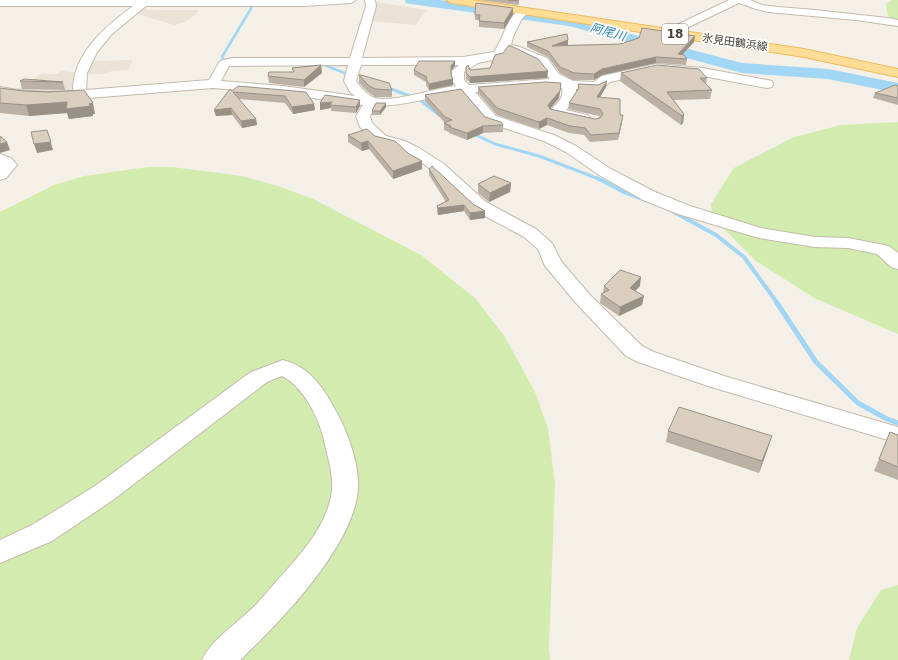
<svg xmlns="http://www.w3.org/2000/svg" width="898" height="660" font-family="'DejaVu Sans','Noto Sans JP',sans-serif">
  <rect width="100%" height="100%" fill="#f5f0e7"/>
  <path fill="#e9e2d5" d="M376 2 426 10 416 25 371 21Z
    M141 9 156 10H199L195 15 185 22 174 25 134 13Z
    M133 60 128 70 112 71 105 74H87L85 88 93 95 49 98 16 90 41 74H56L62 71 78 73 91 61Z"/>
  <path fill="#d2ebae" d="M892 0H898V25C889 19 886 14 886 4Z
    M898 122V334L814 298 756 261 713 218 711 204 734 168 794 137 841 125Z
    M148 167H172L242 176 278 186 313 199 421 255 475 298 505 337 535 392 548 428 555 484 549 648 550 660H0V212L54 185 84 176Z
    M898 585V660H849L857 628 881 590Z"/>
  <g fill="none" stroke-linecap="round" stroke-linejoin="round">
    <path stroke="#a1d6f4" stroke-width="2.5" d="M225 61 222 57 253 5
      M319 63 347 74"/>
    <path stroke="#a1d6f4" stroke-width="3" d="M386 87 420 100 439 115
      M472 133 495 144 539 156 599 179"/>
    <path stroke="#a1d6f4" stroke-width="4" d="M597 178 624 192 643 199
      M674 212 716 235 744 257 778 304"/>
    <path stroke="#a1d6f4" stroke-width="5" d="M777 303 816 362 858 403 887 419 898 423"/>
    <path fill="#a1d6f4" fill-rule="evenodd" d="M405 0H439L570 18 742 63 828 69 898 83V93L828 79 742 73 569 26 411 4 406 3Z"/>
    <g stroke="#c4baac" stroke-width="2">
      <path id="minor" d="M0 0H356L351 3 304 6H146L112 34 97 52 87 73 86 90 209 80 220 61 232 58H350L366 6 365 0H375L376 6 362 58 463 57 494 52C503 40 508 12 524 8L529 11 521 20 513 37 511 45 517 46 547 58 559 74 573 81 594 82 602 76 656 64 703 68 772 81 773 84 772 87 767 88 703 76 656 72 610 82 602 89 597 90 576 89C577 96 572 105 566 110L588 115 590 118 588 121 583 122 551 115 549 112C555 104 565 99 562 88L546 87 475 92 496 116 554 135 576 146 611 169 655 192 690 206 761 228 815 237 848 238 889 246 898 253V269L891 267 877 254 848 248 815 247 759 238 678 214 643 200 599 175 566 152 544 141 486 122 462 93C432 96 405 106 375 106L370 116 372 123 386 136 405 141 419 148 444 164 486 202 536 229 552 243 561 261 590 295 642 346 654 352 724 376 898 427V443L708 386 638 362 626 356 576 303 545 266 538 249 524 237 474 210 432 170 409 154 395 147 376 142 360 127 356 116 363 105 283 94 213 88 51 101 27 100 0 95V87C25 92 48 93 73 91 73 53 105 27 133 6H0ZM508 49 539 64 550 79 469 85 464 80V72L478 63 502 58ZM348 65 344 81 350 92 355 96 283 86 221 81 229 66H232ZM361 65H459L452 71V80L456 86C435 88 393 103 375 98 368 96 360 87 356 81Z
        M729 0H750L762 5 778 7 815 10 888 18 898 20V26L856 20 768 12 756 9 739 3 672 35 668 36 662 33 664 31Z
        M0 154 11 158 17 165 6 178 0 180Z
        M283 360C312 368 323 388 337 413 349 435 362 472 357 497 347 553 280 622 240 660H202C211 641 232 627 248 612 258 604 266 593 275 583 297 558 324 531 331 497 335 478 328 459 324 440 319 418 303 386 282 376L267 382 113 500 52 541 0 563V540L32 525 95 486 251 372Z"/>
    </g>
    <g stroke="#eabb60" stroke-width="2">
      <path id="major" d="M446 0H472L804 49 898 69V77L804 57 451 3Z"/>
    </g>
    <use href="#minor" fill="#fff" fill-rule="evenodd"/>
    <use href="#major" fill="#ffdd96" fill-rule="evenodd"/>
  </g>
  <path fill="#bbb1a4" d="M480 0H519V4L518 5Z
    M476 3 513 14 504 29 479 27V20H475Z
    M695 36 694 42 682 55 687 59 686 65 656 63 602 75 594 80H573L560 73 548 57 527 47V42L568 40V45L620 44Z
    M455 61V66L451 71V75L453 85 429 90 426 85V82L414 75V70Z
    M321 65 322 73 304 87 269 83 268 76 293 72 292 68Z
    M466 67 470 70 548 71 547 78 470 83 466 79Z
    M621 73 707 78 706 84 712 90 710 99 674 100 684 114 683 123 681 125 620 81Z
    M359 75 392 90V97H375L368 92 359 83Z
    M20 81 63 82 65 90 22 89Z
    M561 83 559 98 550 109 595 119 600 117 599 116 568 109 569 103 578 89V84L606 87 600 97 620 115 622 122 618 140 590 142 584 135 569 133 547 125 539 129 497 115 478 93V87Z
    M898 86V105L873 98 875 93Z
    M0 88 95 114H93V116L69 119 67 113 29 116 0 113Z
    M232 91 306 92 314 104 315 110 293 114 285 103 239 99 256 119 257 125 242 128 232 115 216 116 214 110Z
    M425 95 485 117 503 125V132L483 133 467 140 449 133V132L444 130V123H445L425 101Z
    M320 103 360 106 356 113 331 111V108L320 110Z
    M386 103V107L380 115H372V111Z
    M348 135 375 136 422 161V169L393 179 369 149 362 151 348 142Z
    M429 169 473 204 485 211V218L470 220 464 211 438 215 437 212V206L446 202 429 175Z
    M511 183 510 192 489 202 478 193V184Z
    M604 286H640L635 291 642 305 619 316 600 303 601 294 603 293Z
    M668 431 768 448 759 473 666 442Z
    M890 432 898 435V480L874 471Z"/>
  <path fill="#999086" d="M513 8V14L504 29V23Z
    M695 36 694 42 679 58 678 54Z
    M568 40V45L552 46Z
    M656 57V63L602 75 594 80V74L602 69Z
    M455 61V66L450 71 451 66Z
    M321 65 322 73 304 87V80Z
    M548 71 547 78 470 83V77Z
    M453 79V85L429 90V84Z
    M607 81 606 87 596 104 597 97Z
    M561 83 559 98 548 111V105Z
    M360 100V106L356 113V107Z
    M67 102 93 103 95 114H93V116L69 119 67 113 29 116 26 105Z
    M332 102 330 105 331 108 320 110V103Z
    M386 103V107L380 115V111Z
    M314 104 315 110 293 114 292 107Z
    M231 108 232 115 216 116 214 110Z
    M684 114 683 123 681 125 682 116Z
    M623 115 622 122 618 140 619 133Z
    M547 118V125L539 129V122Z
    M256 119 257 125 242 128 241 121Z
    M483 126V133L467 140V133Z
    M47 130 53 150 37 153 34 144Z
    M368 141 369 149 362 151 361 143Z
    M7 142 10 150 0 153V144Z
    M422 161V169L393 179V171Z
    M511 183 510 192 489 202 490 193Z
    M464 205V211L438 215V208Z
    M485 211V218L470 220V213Z
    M641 277 640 286 629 297 630 288Z
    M644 296 642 305 619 316 620 307Z
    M772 436 768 448 759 473 762 461Z"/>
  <path fill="#dacebf" stroke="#999086" d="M508 0H519L518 1Z
    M476 3 513 8 504 23 479 21 480 15H475Z
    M642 28 695 36 678 54 684 55 687 59 656 57 602 69 594 74 574 73 560 67 548 51 527 42 567 34 568 40 552 46 620 44 639 38Z
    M509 45 538 59 548 71 470 77 466 73V67L468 65 470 70 490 68 495 55 503 53Z
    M419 61H455L451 66V75L453 79 429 84 426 79 427 77 414 70Z
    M321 65 304 80 268 76 269 72H294L292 68Z
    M657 65 699 69 707 78H700L712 90 667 92 684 114 682 116 621 73Z
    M359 75H361L389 83 392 90 375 89 368 85Z
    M24 79 63 82 20 81Z
    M607 81 597 97 620 99V115H623L619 133 591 135 585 128 570 126 547 118 539 122 497 108 478 87 546 82 561 83 560 91 548 105 550 109 595 119 600 118 603 114 600 109 569 103 579 88 578 84 598 85Z
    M895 85 898 86V98L875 93Z
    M238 86 306 92 314 104 292 107 285 96 233 92 256 119 241 121 231 108 214 110 230 89 232 91Z
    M0 88 24 91 48 92 84 90 93 103 89 104 91 106 66 109 67 102 26 105 0 103Z
    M461 89 485 117 501 122 503 125 483 126 467 133 449 127 451 126 444 123 452 120 445 117 425 95Z
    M325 95 360 100 356 107 330 105 332 102 320 103Z
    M376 103H386L380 111H372Z
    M367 129 375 136 395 141 409 154 422 161 393 171 368 141 361 143 348 135Z
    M47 130 51 142 34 144 31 132Z
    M0 136 7 142 0 144Z
    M432 166 473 204 485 211 470 213 464 205 438 208 437 206 449 200 429 169Z
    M494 176 511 183 490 193 478 184Z
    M620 270 641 277 630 288 644 296 620 307 601 294 609 290 604 286Z
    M679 407 772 436 762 461 668 431Z
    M890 432 898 435V467L879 459Z"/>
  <g text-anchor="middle" stroke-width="3.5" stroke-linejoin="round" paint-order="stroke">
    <g font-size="11" fill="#484036" stroke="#fff">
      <text transform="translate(735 42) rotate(8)" y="4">氷見田鶴浜線</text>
    </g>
    <g font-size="12" font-style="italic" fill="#287db2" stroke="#fff">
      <text transform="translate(608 32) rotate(15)" y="4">阿尾川</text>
    </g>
    <rect fill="#fff" stroke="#7f7972" stroke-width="1" x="662" y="24" width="26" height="20" rx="3"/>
    <g font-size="12" font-weight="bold" fill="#484036">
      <text x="675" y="38">18</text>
    </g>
  </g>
</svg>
